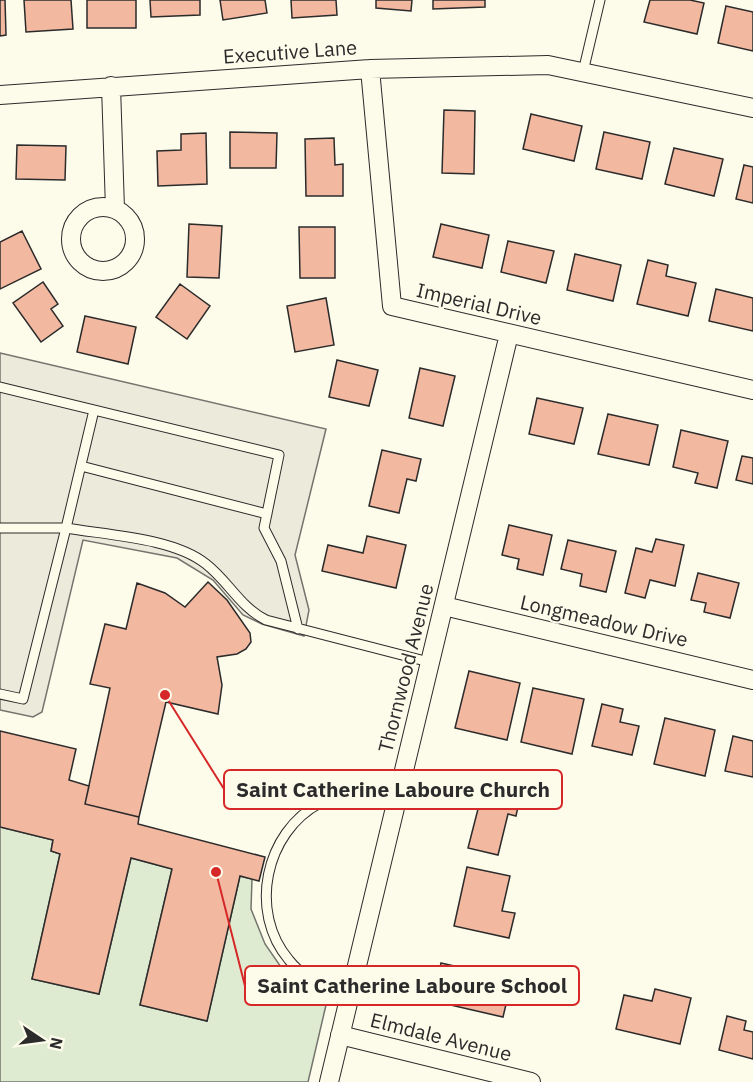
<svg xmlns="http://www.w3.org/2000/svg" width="753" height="1082" font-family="'IBM Plex Sans',sans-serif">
  <rect width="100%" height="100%" fill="#fdfbea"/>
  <path fill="#deebd1" stroke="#74746e" stroke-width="1.5" d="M0 827 53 840 51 851 60 854 32 979 99 994 131 858 172 869 140 1005 207 1021 240 876 252 879 251 909 265 944 294 986 326 1005 308 1082H0Z"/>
  <path fill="#eceadb" stroke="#74746e" stroke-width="1.5" d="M0 353 326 429 295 555 309 610 304 636 262 624 243 615 213 580 177 558 83 540 42 712 33 717 0 710Z"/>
  <path fill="#f2b8a0" stroke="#2b2b2b" stroke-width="1.5" d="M0 0H5L6 35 0 36Z
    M24 0H71L73 29 26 32Z
    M87 0H136V28H87Z
    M150 0H200V15L151 17Z
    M220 0H265L267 13 223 20Z
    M291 0H336L337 15 292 18Z
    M376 0H412L411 11 376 8Z
    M433 0H485V7L433 9Z
    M650 0H690L704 3 697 34 644 22Z
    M726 6 753 12V51L718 43Z
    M444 110 475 111 474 174 442 173Z
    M531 114 582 126 574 161 523 149Z
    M230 132 277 133 276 168H230Z
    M604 132 650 142 642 179 596 169Z
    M206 133 207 184 158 186 157 151 181 150V134Z
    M334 138 335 165 343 164V196H306L305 139Z
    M17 145 66 146 65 180 16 179Z
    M674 148 723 159 714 196 665 184Z
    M744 165 753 167V203L736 199Z
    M189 224 222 226 219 278 187 277Z
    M441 224 489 235 482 268 433 257Z
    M299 227H335V278H300Z
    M22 231 41 269 0 289V242Z
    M508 241 554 251 546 283 501 272Z
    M575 254 621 265 613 301 567 290Z
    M648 260 668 265 666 276 696 283 688 316 637 304Z
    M43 282 58 304 51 309 63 326 41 342 13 303Z
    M180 284 210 306 187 339 156 317Z
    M716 289 753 298V331L709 321Z
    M326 298 334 345 295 352 287 306Z
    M85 316 136 327 128 364 77 352Z
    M337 360 378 370 369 406 329 397Z
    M420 368 455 376 443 426 409 418Z
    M537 398 583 408 574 444 529 434Z
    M608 414 658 425 649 465 598 454Z
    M681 430 728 441 717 488 695 483 698 473 673 467Z
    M382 450 421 459 416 481 407 479 399 513 369 506Z
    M742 456 753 458V484L736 480Z
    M509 525 552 535 543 575 517 569 519 559 502 555Z
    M367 536 406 545 396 588 322 571 328 545 363 553Z
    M656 539 684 545 675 586 650 580 645 598 625 593 636 548 652 552Z
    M568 540 616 551 606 592 580 586 582 574 561 569Z
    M698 573 739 583 730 618 704 612 706 603 691 600Z
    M208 582 227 600 250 633 251 642 246 649 237 654 217 657 222 685 218 714 166 702 139 817 85 804 110 688 90 684 105 624 126 629 137 583 165 593 185 607Z
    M469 671 520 683 507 740 455 728Z
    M533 688 584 699 572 754 521 742Z
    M602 704 623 709 620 722 639 726 632 755 592 746Z
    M665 718 715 730 705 776 654 764Z
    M0 731 76 749 69 780 89 786 85 804 139 817 138 824 265 857 259 881 240 876 207 1021 140 1005 172 869 131 858 99 994 32 979 60 854 51 851 53 840 0 827Z
    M733 736 753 741V777L725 771Z
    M472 777 522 788 516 816 508 814 498 855 468 848 478 809 466 806Z
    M467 867 510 876 502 911 515 913 509 938 454 926Z
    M441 963 512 979 503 1017 433 1001Z
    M655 989 691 998 680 1044 616 1029 624 995 652 1001Z
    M727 1016 746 1021 744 1030 753 1032V1059L719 1050Z"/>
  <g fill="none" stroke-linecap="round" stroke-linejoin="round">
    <g stroke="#2b2b2b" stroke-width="11">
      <path id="lane" d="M583 72 600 0
        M0 387 279 455 264 528 281 561 298 629
        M81 466 267 514
        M0 528H66L94 410
        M0 694 23 699 66 528C107 535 174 538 206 564 229 582 240 607 266 620L429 662
        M348 1003C329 991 303 978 289 960 248 912 265 832 320 803 345 790 375 784 402 776"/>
    </g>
    <g stroke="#2b2b2b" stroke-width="20">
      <path id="street" d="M370 69 392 306 753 390
        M111 86 115 209
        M0 95 370 69 548 65 753 108
        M71 239a32 32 0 1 1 64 0a32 32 0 1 1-64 0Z
        M444 606 753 680
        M340 1035 531 1082
        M329 1082 509 334"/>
    </g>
    <use href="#lane" stroke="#fdfbea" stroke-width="9"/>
    <use href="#street" stroke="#fdfbea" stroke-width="18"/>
  </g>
  <g text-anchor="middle" stroke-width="4.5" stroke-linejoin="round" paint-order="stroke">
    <g font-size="20" fill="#2b2b2b" stroke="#fdfbea">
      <text transform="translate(290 52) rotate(-4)" y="7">Executive Lane</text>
      <text transform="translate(479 304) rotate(13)" y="7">Imperial Drive</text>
      <text transform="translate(604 621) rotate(13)" y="7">Longmeadow Drive</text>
      <text transform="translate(406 668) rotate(-76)" y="7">Thornwood Avenue</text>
      <text transform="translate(441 1037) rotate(14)" y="7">Elmdale Avenue</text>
    </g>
  </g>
  <path fill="none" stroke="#d62828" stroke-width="2" d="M165 695L224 789M216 872L245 986"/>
  <g fill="#d62828" stroke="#fdfbea" stroke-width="2">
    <circle cx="165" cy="695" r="6"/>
    <circle cx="216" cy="872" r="6"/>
  </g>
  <g fill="#fdfbea" stroke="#d62828" stroke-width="2">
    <rect x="224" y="770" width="338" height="39" rx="6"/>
    <rect x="245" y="966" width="334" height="39" rx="6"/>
  </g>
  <g font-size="21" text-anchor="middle" font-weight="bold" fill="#2b2b2b">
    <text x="393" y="797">Saint Catherine Laboure Church</text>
    <text x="412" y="993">Saint Catherine Laboure School</text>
  </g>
  <g transform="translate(42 1040) rotate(103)" stroke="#fdfbea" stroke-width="4.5" paint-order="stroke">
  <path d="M0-4.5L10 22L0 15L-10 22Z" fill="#2b2b2b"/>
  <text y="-9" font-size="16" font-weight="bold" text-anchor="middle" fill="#2b2b2b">N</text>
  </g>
</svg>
